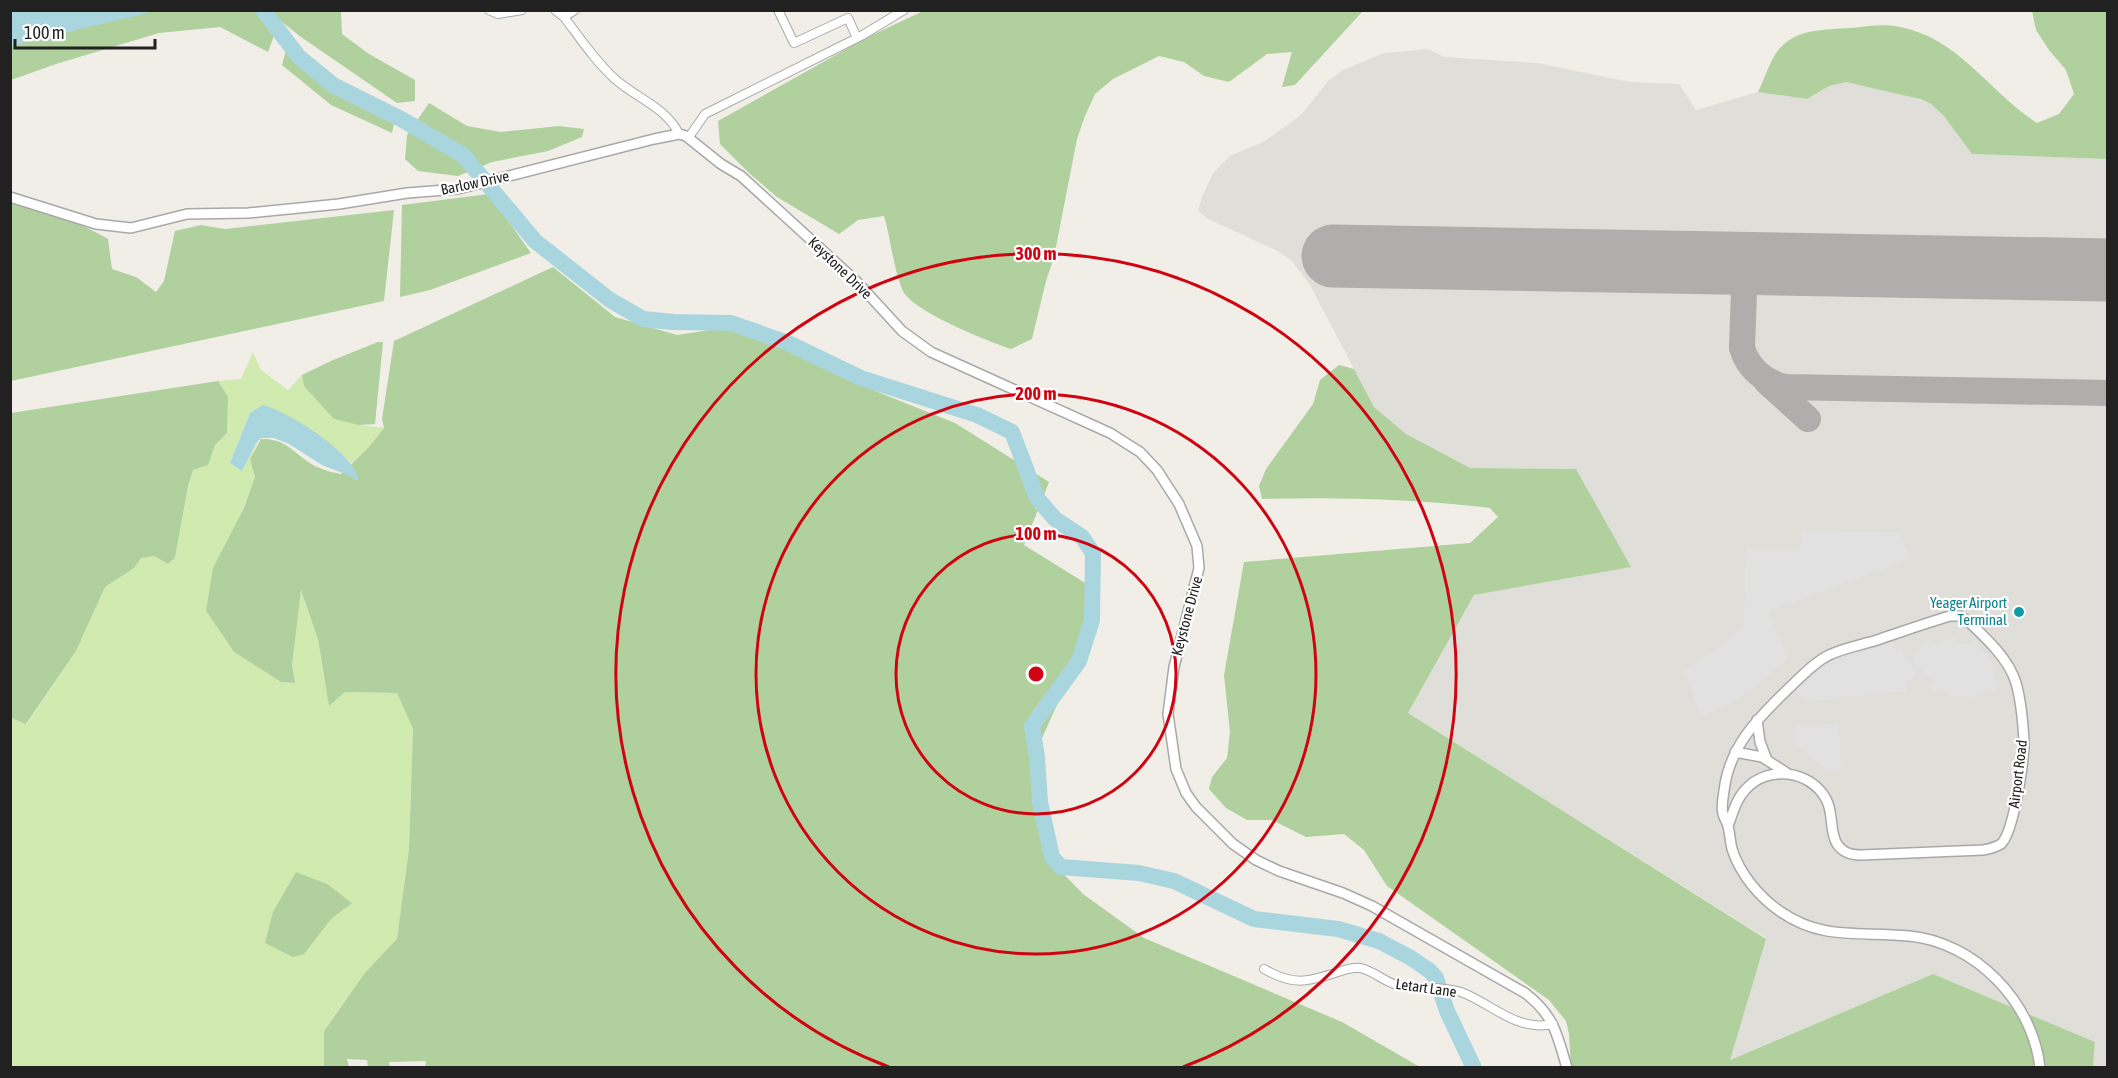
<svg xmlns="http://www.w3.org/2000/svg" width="2118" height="1078" font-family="'Asap Condensed',sans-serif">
  <rect width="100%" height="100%" fill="#f1eee8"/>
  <path fill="#e0ded9" d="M1428 49 1444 57 1537 63 1630 82 1679 84 1696 110 1758 92 1807 99 1829 86 1845 82 1907 95 1931 104 1952 124 1972 154 2107 159V1067H2093L2095 1042 1933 974 1729 1060 1766 938 1408 713 1474 595 1630 567 1576 469 1470 468 1406 434 1374 407 1310 285 1293 262 1278 251 1208 219 1198 211 1202 197 1213 173 1230 156 1265 141 1301 115 1329 80 1343 70 1384 53Z"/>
  <path fill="#d0eaaf" d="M253 352 261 370 288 390 302 375 304 386 359 425 384 428 369 447 351 463C328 439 299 422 269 407L250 413 230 463 242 471 256 443 260 438 250 459 255 477 209 598 206 611 234 652 281 682 295 683 292 666 301 589 318 639 329 706 345 692 397 693 413 729 409 849 397 940 364 974 324 1030V1067H11L10 718 27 724 76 651 105 587 122 576 140 558 154 556 168 564 175 558 188 486 193 469 208 465 215 445 227 433 228 397 218 381 241 379Z"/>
  <path fill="#b0d09d" d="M155 10 257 11 275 33 268 52 220 27 159 33 56 64 11 80 10 46Z
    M268 11H341L342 34 369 54 415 80V101L397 103 301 37Z
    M923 11V10L1363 11 1295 85 1282 87 1292 52 1267 54 1229 82 1204 76 1184 62 1159 56 1113 79 1095 94 1085 116 1077 139 1054 257 1046 281 1032 339 1011 349C988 341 910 311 902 289 893 266 891 240 884 216L858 220 839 234 777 197 749 173 720 144 718 121 866 38Z
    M2032 11H2107V159L1972 154 1944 116 1931 104 1920 99 1846 82 1829 86 1807 99 1758 92C1764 80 1772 55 1781 47 1800 28 1825 30 1850 28 1867 27 1883 23 1900 27 1959 38 1990 93 2037 123L2059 114 2074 94 2066 70 2049 50 2036 30Z
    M287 46 320 82 352 100 395 118 392 133 331 105 282 65Z
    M429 103 467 126 501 132 559 126 584 129 582 137 548 151 492 162 458 176 418 171 405 159 407 135Z
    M489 194 531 253 430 290 400 297 402 205Z
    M10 202C43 208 79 222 108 239L112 269 136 277 156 292 164 281 175 231 201 225 225 229 394 210 384 301 11 381Z
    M553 267 615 317 677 335 723 328 772 340 868 388 955 423 1049 482 1024 545 1090 586 1089 645 1065 687 1034 756 1038 802 1055 865 1083 894 1144 938 1342 1022 1420 1067H425L426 1061 389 1062 390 1067 368 1068 367 1060 347 1059 349 1067H324V1031L364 974 397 939 409 849 413 729 397 693 345 692 329 706 318 639 301 590 292 666 295 683 281 682 234 652 206 611 213 568 243 510 255 477 250 459 261 439C281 438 290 448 304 459 314 467 328 472 341 474L369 447 384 428 382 419 394 341Z
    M378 342H383L375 424 359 425 334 419 304 386 302 375 333 360Z
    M1339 365 1354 369 1374 407 1406 434 1470 468 1576 469 1631 567 1474 595 1408 713 1766 939 1730 1060 1933 974 2095 1042 2093 1067H1571L1569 1034 1566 1021 1549 1000 1387 886 1364 850 1344 834 1306 837 1272 820H1247L1226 808 1209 789 1212 777 1227 758 1230 732 1224 675 1244 562 1470 543 1498 517 1490 508C1414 499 1338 497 1262 499L1259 486 1266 469 1313 404 1320 380Z
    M218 381 228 397 227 433 215 445 208 465 193 470 188 486 175 558 168 564 154 556 141 558 134 568 105 587 76 651 26 724 11 718V413Z
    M296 872 327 884 352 903 331 919 304 954 293 957 265 943 273 912Z"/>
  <path fill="#e1e1e1" d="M1801 531 1900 532 1910 559 1769 611 1787 659 1747 693 1730 704 1702 717 1683 670 1728 641 1738 631 1744 621 1746 549H1800Z
    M1954 638 1959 644H1964L1976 640 1979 647 1988 655 1992 664 1998 689 1972 697H1954L1929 688 1933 681 1921 670 1920 665H1912L1915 653 1928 639 1934 645Z
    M1893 643 1894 649H1901L1916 673 1912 679 1904 682 1906 691 1806 702 1797 691 1822 668 1835 660Z
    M1839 724 1841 771H1827L1796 744 1794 726Z"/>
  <path fill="#a9d6de" d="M11 10H155V11L11 46Z
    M263 405C287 411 357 454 358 480H355L350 476 322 465 289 444 274 438H261L256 443 242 471 230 463 250 413Z"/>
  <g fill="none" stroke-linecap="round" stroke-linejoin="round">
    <path stroke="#a9d6de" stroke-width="16" d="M263 10 299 57 333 85 401 119 463 155 535 241 610 300 643 319 673 322 731 323 788 343 861 378 977 415 1012 432 1037 498 1055 519 1082 537 1093 553 1092 620 1079 661 1032 726 1037 757 1040 802 1052 857 1061 867 1139 873 1174 881 1254 919 1338 929 1379 941 1411 958 1430 971 1436 978 1447 1011 1474 1068"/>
    <path stroke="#b0aeac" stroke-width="26" d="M1745 263 1742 348C1748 368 1764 382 1785 387L2108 393
      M1767 382 1808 419"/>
    <path stroke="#b0aeac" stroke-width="63" d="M1333 256 2108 270"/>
    <g stroke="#a8a8a8" stroke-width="10">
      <path id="minor" d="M489 10 498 14 522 10
        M555 10 564 17C580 38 595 61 615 79 636 98 666 107 679 134
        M778 10 794 43 848 18 857 38
        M564 17 575 10
        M689 137 705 114 861 36 904 10
        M1264 969C1293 986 1308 982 1338 972 1345 970 1352 967 1360 968 1373 970 1384 982 1397 985 1418 990 1441 985 1461 992 1493 1004 1516 1032 1553 1024"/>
    </g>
    <g stroke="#a8a8a8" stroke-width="12">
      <path id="tertiary" d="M10 197 96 224 131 228 187 214 248 213 339 204 407 193 458 189 654 139 679 134 686 136 721 164 741 176 857 282 902 331 931 352 1110 433 1140 452 1157 470 1179 504 1197 546 1199 568 1174 667 1168 714 1176 769 1186 793 1196 807 1233 844 1256 860 1279 871 1343 893 1372 906 1525 993C1554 1015 1557 1034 1567 1068
        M1757 720 1760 742 1767 760
        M1735 752 1762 757 1787 773
        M1728 826C1733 813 1736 799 1746 789 1768 765 1810 770 1826 799 1834 813 1829 831 1837 844 1843 853 1851 855 1861 855L1983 850C1989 849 1996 847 2001 844 2014 832 2024 760 2024 742 2023 723 2021 700 2016 683 2009 659 1985 637 1968 621L1960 616H1950C1926 623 1901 632 1877 640 1861 645 1844 648 1829 655 1813 663 1800 678 1787 690 1757 719 1729 747 1724 791 1723 798 1721 807 1723 814 1724 818 1727 822 1728 826 1730 834 1730 841 1732 849 1740 874 1759 897 1781 912 1823 941 1862 931 1909 936 1975 942 2033 1002 2040 1068"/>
    </g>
    <use href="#minor" stroke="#fff" stroke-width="8"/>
    <use href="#tertiary" stroke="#fff" stroke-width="9"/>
  </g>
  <g fill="none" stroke="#d00311" stroke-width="3">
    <circle cx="1036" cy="674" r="140"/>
    <circle cx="1036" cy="674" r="280"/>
    <path d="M889 1067A420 420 0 1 1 1183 1067"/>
  </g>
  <circle fill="#0f9aa8" stroke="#fff" stroke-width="2" cx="2019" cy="612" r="6"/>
  <g text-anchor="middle" stroke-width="4.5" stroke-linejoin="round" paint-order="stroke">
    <g font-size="15" fill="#212121" stroke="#fff">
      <text transform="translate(475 183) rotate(-12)" y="5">Barlow Drive</text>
      <text transform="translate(840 268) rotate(44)" y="5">Keystone Drive</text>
      <text transform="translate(1187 616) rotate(-75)" y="5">Keystone Drive</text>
      <text transform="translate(2018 774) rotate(-83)" y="5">Airport Road</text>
      <text transform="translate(1426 988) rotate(8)" y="5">Letart Lane</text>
    </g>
    <g font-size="15" fill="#0d838f" stroke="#fff" text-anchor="end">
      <text x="2007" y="608">Yeager Airport<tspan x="2007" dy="17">Terminal</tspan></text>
    </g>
  </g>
  <circle cx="1036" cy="674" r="9" fill="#d00311" stroke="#fff" stroke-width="3"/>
  <g font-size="18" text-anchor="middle" font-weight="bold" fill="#d00311" stroke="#fff" stroke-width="4.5" stroke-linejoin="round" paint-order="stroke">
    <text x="1036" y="260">300 m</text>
    <text x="1036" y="400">200 m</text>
    <text x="1036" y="540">100 m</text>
  </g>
  <rect width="2118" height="1078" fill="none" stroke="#212121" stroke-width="24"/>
  <path d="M15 39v9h140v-9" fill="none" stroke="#212121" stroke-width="3"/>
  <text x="24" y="39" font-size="18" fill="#212121" stroke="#ffffff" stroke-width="4.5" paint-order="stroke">100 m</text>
</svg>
